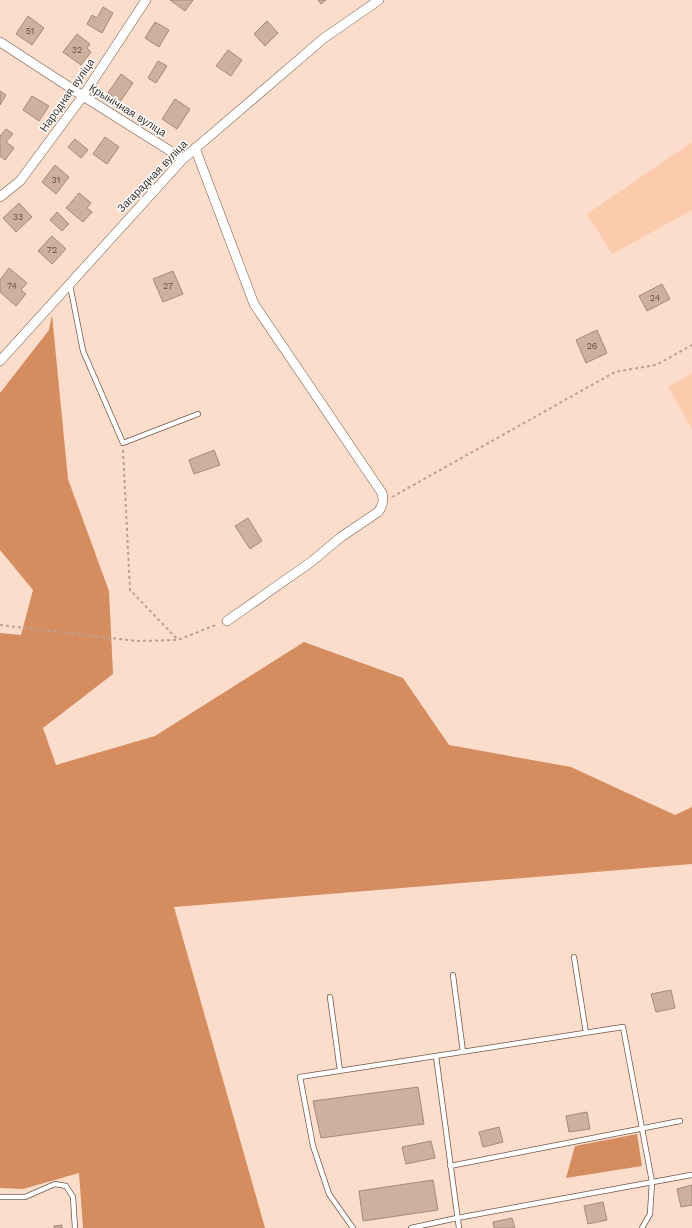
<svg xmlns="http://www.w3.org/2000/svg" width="692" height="1228" font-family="'Work Sans',sans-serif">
  <rect width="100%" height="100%" fill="#fcddcb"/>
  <path fill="#fccbae" d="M692 142V210L612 254 587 214Z
    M692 373V429L668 387Z"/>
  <path fill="#d58c5f" d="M52 315 68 479 109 591 113 674 43 728 56 765 155 736 304 642 403 678 449 745 571 767 675 815 692 807V864L174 907 265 1228H83L79 1173 23 1189 0 1188V633L21 635 33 590 0 550V393L49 330Z
    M637 1134 642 1166 566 1178 575 1146Z"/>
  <path fill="#ceb09f" stroke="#a68a79" d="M170 0H193L185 11Z
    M318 0H326L321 4Z
    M103 7 113 13 102 33 87 24 92 15 97 18Z
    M28 16 44 28 32 45 16 34Z
    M267 21 278 33 265 46 254 34Z
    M155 22 169 30 159 47 145 38Z
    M77 34 90 44 87 48 91 52 81 65 63 52Z
    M228 50 242 60 231 76 216 66Z
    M158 61 167 66 156 83 148 78Z
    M121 74 133 83 120 102 108 93Z
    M0 91 6 95 0 105Z
    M32 96 49 106 39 121 23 110Z
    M175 99 190 109 177 129 162 119Z
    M6 129 13 134 6 142 14 148 5 160 0 156V136Z
    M105 137 119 147 107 164 93 154Z
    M75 139 88 150 81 158 68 147Z
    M55 165 69 177 56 194 42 182Z
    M79 193 91 203 87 208 92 212 83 222 66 208Z
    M19 203 32 217 16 232 3 218Z
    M57 212 69 224 62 231 50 220Z
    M52 236 66 249 52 264 38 251Z
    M9 268 27 283 21 290 26 294 16 306 0 292V280Z
    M173 271 183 294 163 302 153 279Z
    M662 284 670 299 647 311 639 296Z
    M597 330 607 353 586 363 576 340Z
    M214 450 220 465 194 474 189 460Z
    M248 518 262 541 250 549 235 526Z
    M671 990 675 1008 656 1012 651 994Z
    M418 1087 424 1124 321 1138 313 1101Z
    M587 1112 590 1129 569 1132 566 1116Z
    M499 1127 503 1142 483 1147 479 1132Z
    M431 1141 435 1158 406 1164 402 1147Z
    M433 1180 438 1210 363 1221 359 1191Z
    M692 1185V1205L681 1207 677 1189Z
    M603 1202 607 1220 588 1224 584 1206Z
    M512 1218 515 1228H494L493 1222Z
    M62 1225V1228H54V1226Z"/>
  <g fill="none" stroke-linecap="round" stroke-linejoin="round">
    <g stroke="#715747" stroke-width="6">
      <path id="lane" d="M70 285 83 351 123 443 198 414
        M574 957 586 1033
        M453 975 463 1052
        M330 997 340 1071
        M436 1056 459 1228
        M450 1166 680 1121
        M0 1197H25L55 1184 66 1186 73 1197 75 1228
        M353 1228 329 1194 313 1146 300 1077 623 1027 652 1182 650 1214 642 1228
        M411 1228 457 1218 691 1175"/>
    </g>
    <g stroke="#715747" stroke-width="10">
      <path id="street" d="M0 42 83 96 183 159
        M195 148 254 304 382 493C384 501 383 506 378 512L341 537 311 562 227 621
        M0 197 20 181 83 96 146 0
        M0 361 183 159 324 38 379 0"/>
    </g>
    <path stroke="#b9a193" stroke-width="2" stroke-dasharray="3 3" stroke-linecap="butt" d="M123 450 130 590 178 640
      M392 497 615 372 656 365 692 345
      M0 625 137 641 178 640 218 624"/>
    <use href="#lane" stroke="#fff" stroke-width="4.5"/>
    <use href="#street" stroke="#fff" stroke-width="9"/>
  </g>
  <g text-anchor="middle" stroke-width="3" stroke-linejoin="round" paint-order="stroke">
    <g font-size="9" fill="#605046">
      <text x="30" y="34">51</text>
      <text x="77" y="53">32</text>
      <text x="56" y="183">31</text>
      <text x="18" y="220">33</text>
      <text x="52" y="253">72</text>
      <text x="12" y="289">74</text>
      <text x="168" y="289">27</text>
      <text x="655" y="301">24</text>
      <text x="592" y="349">26</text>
    </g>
    <g font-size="11" fill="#3c3029" stroke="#fff">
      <text transform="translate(67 95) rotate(-55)" y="4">Народная вуліца</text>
      <text transform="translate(128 110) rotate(32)" y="4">Крынічная вуліца</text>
      <text transform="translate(152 176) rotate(-46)" y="4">Загарадная вуліца</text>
    </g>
  </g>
</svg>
